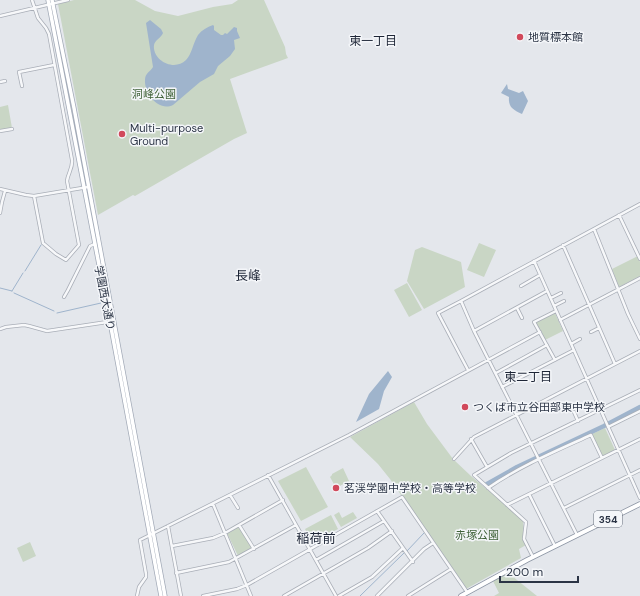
<svg xmlns="http://www.w3.org/2000/svg" width="640" height="596" font-family="'DM Sans','Noto Sans JP',sans-serif">
  <rect width="100%" height="100%" fill="#e4e7ec"/>
  <path fill="#c9d6c5" d="M74 0H135L155 11 178 16 213 7 232 4 238 0H264L285 47 286 54 288 58 230 79 247 133 234 139 135 196 133 195 98 215 58 4Z
    M8 105 12 128 0 130V107Z
    M479 243 496 250 484 277 467 270Z
    M422 247 461 262 465 287 424 309 407 281 415 250Z
    M638 256 640 262V276L619 287 612 269Z
    M407 283 422 310 409 317 394 290Z
    M555 313 563 331 545 340 536 322Z
    M414 402 427 424 453 459 471 476 523 519 524 536 526 545 519 549 521 558 466 589 390 479 378 464 350 437Z
    M605 428 615 450 602 456 592 434Z
    M306 467 328 507 301 521 278 481Z
    M343 468 349 481 336 488 330 477 332 475V474Z
    M339 512 342 518 353 512 357 518 341 527 334 515Z
    M331 515 338 529 312 543 305 529Z
    M239 526 252 548 238 556 227 533Z
    M30 542 36 556 23 562 17 548Z
    M510 572 512 576 537 596H494L499 593 493 581Z"/>
  <path fill="#9fb4cc" d="M150 20 161 29 163 33C161 38 155 40 154 45 152 60 174 72 186 60 192 54 193 43 198 35 202 30 207 27 213 25L214 26V30L221 35H223L225 33 227 34 234 27 237 28V31L240 38 234 40 235 49 230 56 218 66 214 74 200 82 173 105C158 112 144 93 145 80 145 73 150 72 153 67L146 23Z
    M507 84 508 89 519 93 523 91 528 101 522 114C514 110 508 108 509 97L501 93Z
    M388 371 392 377 384 391 379 409 356 422 369 394Z"/>
  <g fill="none" stroke-linecap="round" stroke-linejoin="round">
    <path stroke="#9fb4cc" stroke-width="1" d="M25 271 41 245
      M0 288 12 291
      M12 291 23 273
      M14 293 54 311
      M57 313 101 303 99 296
      M407 551 424 533
      M360 596 404 553"/>
    <path stroke="#9fb4cc" stroke-width="4.5" d="M487 484 517 467 604 426 640 407"/>
    <g stroke="#a9aeb7" stroke-width="4">
      <path id="minor" d="M32 0 38 18 46 28 49 34 72 160C73 168 68 173 67 181L79 245 66 260 56 254 43 243 34 196
        M0 16 68 0
        M0 82 5 81
        M22 86 19 72 54 65
        M0 131 12 129
        M0 189 26 195 34 196 88 187
        M0 213 2 202 5 191
        M619 215 640 259
        M594 229 628 314 640 339
        M563 245 615 364
        M534 261 640 498
        M521 286 540 275
        M64 297 68 290 90 246 95 244
        M551 298 561 293
        M461 301 438 313 468 370
        M554 306 564 301
        M517 308 522 318
        M560 320 640 278
        M0 329 6 327 24 325 29 326 47 331 114 321
        M474 331 547 291
        M591 332 599 328
        M571 344 580 339
        M555 360 534 322 556 311
        M496 373 547 345
        M502 387 574 350
        M574 412 578 421
        M608 427 640 411
        M471 439 487 467
        M454 459 474 437 640 351
        M268 475 336 596
        M488 488C520 466 556 451 591 435L602 458
        M529 494 555 546
        M230 495 238 508
        M213 504 251 596
        M507 505 640 439
        M564 508 640 470
        M377 511 413 562
        M239 525 254 549
        M168 526 181 596
        M577 535 474 331 461 301 640 204
        M172 546 213 538 225 533 283 500
        M533 557 524 539 526 522 474 475 511 453 640 390
        M316 560 384 521
        M176 573 229 562 296 525
        M137 596 139 587 146 577V574L140 540 168 526 349 435 540 332
        M203 596 237 589 247 585 402 497 467 592
        M284 596 368 548 392 531
        M339 596 372 577 403 548
        M377 596 424 549 433 543
        M408 596 451 569"/>
    </g>
    <g stroke="#a3abb8" stroke-width="5">
      <path id="major" d="M48 0 110 322 161 596
        M52 0 74 108 165 596"/>
    </g>
    <g stroke="#8b94a3" stroke-width="5.5">
      <path id="highway" d="M461 596 527 560 640 504"/>
    </g>
    <use href="#minor" stroke="#f7f8fa" stroke-width="2.5"/>
    <use href="#major" stroke="#fff" stroke-width="3.5"/>
    <use href="#highway" stroke="#fff" stroke-width="4"/>
  </g>
  <g fill="#d1495b" stroke="#f4f6f9" stroke-width="1.5">
    <circle cx="520" cy="37" r="4"/>
    <circle cx="122" cy="134" r="4"/>
    <circle cx="465" cy="407" r="4"/>
    <circle cx="336" cy="488" r="4"/>
  </g>
  <g text-anchor="middle" stroke-width="3" stroke-linejoin="round" paint-order="stroke">
    <rect fill="#f4f6f9" stroke="#676e7b" stroke-width="1" x="594" y="511" width="28" height="16" rx="3"/>
    <g font-size="10" font-weight="bold" fill="#2b3445">
      <text x="608" y="523">354</text>
    </g>
    <g font-size="11" fill="#2b3445" stroke="#f4f6f9" text-anchor="start">
      <text x="528" y="41">地質標本館</text>
      <text x="130" y="132">Multi-purpose<tspan x="130" dy="13">Ground</tspan></text>
      <text x="473" y="411">つくば市立谷田部東中学校</text>
      <text x="344" y="492">茗渓学園中学校・高等学校</text>
    </g>
    <g font-size="11" fill="#3f6138" stroke="#f4f6f9">
      <text x="154" y="98">洞峰公園</text>
      <text x="477" y="539">赤塚公園</text>
    </g>
    <g font-size="11" fill="#2b3445" stroke="#f4f6f9">
      <text transform="translate(105 298) rotate(79)" y="4">学園西大通り</text>
    </g>
    <g font-size="12" fill="#1d2536" stroke="#f4f6f9">
      <text x="373" y="45">東一丁目</text>
      <text x="528" y="381">東二丁目</text>
    </g>
    <g font-size="13" fill="#1d2536" stroke="#f4f6f9">
      <text x="248" y="280">長峰</text>
      <text x="316" y="543">稲荷前</text>
    </g>
  </g>
  <path d="M500 576v6h78v-6" fill="none" stroke="#2b3445" stroke-width="2"/>
  <text x="506" y="576" font-size="12" fill="#2b3445" stroke="#f4f6f9" stroke-width="3" paint-order="stroke">200 m</text>
</svg>
